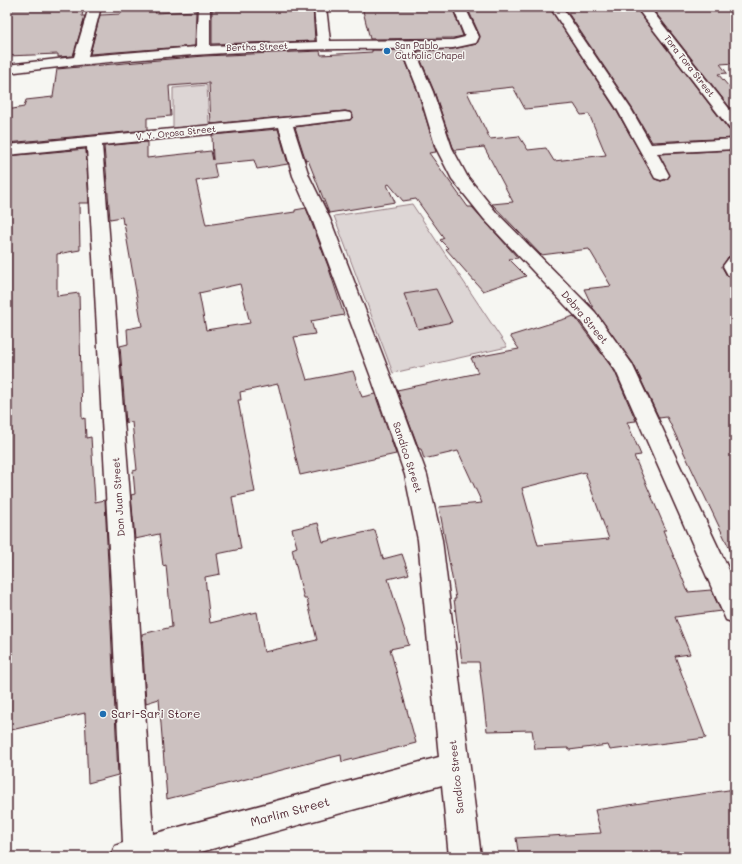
<svg xmlns="http://www.w3.org/2000/svg" width="742" height="864" font-family="Mali,sans-serif">
  <rect width="100%" height="100%" fill="#f6f6f2"/>
  <filter id="ink" filterUnits="userSpaceOnUse"><feTurbulence type="fractalNoise" baseFrequency=".025" numOctaves="2"/><feDisplacementMap in="SourceGraphic" scale="8" xChannelSelector="R" yChannelSelector="G"/><feConvolveMatrix kernelMatrix="1 2 1 2 8 2 1 2 1" color-interpolation-filters="sRGB"/></filter>
  <g filter="url(#ink)">
    <path fill="#ddd6d5" stroke="#947a80" d="M207 85 209 125 173 128V88Z
      M412 204 507 347 393 373 334 216Z"/>
    <path fill="#ccc1c0" stroke="#4a1f2b" fill-rule="evenodd" d="M7 7H84L82 16H85L73 56 58 57V54L7 56Z
      M124 7H158L155 13 196 11 195 46 90 54 100 15 121 14Z
      M232 7H313L315 41 212 44V10L232 9Z
      M362 7H452L463 36 453 38 370 39Z
      M467 7H549L616 110 655 179 661 181 667 179 670 176 659 154 735 150V255L728 257 722 267 727 276 735 278V560L667 417 659 418 633 363 593 308 584 289 611 286 589 249 541 255 492 204 513 202 484 147 455 150 453 147 434 91 417 51 453 49 477 44 480 36ZM513 87 525 109 574 104 581 115 589 114 606 155 554 161 546 148 528 150 519 136 490 139 467 92Z
      M564 7H601V8L635 7 729 130 735 132V138L652 142 632 108Z
      M651 7H735V63L720 64 727 73 718 74 735 94V114Z
      M372 50H401L418 92 436 152 429 153 468 207H472L518 258 509 259 526 276 483 291 446 249 448 248 440 240 444 238 416 199 403 201 389 184 387 185 395 202 329 213 308 160 306 161 295 127 350 120 353 117 350 112 345 111 211 124 209 83 169 86 171 116 147 118V130L7 143V110L24 107 26 100 53 97 57 69 204 56 320 51 321 55 372 52Z
      M278 129 288 164 257 169 254 160 214 164 217 178 196 181 206 225 295 212V210L306 208 328 266 344 315 311 321 315 334 294 337 307 380 353 371 362 397 375 394 396 454 300 475 278 384 240 392 241 400H238L255 492 232 497 241 549 217 554 220 574 205 577 210 623 257 612 264 652 317 640 307 599H304L292 549 297 547 292 529 318 523 323 542 375 530 383 559 402 554 409 574 388 579 409 645 390 649 416 743 342 762 341 755 167 799 159 699 146 703 142 634 172 627 166 565 163 566 159 534 135 539 131 495 135 494 133 471 137 470 132 422 126 423 120 346 128 344 127 329 142 326 124 223 123 224 122 217 110 219 104 146 147 142V158L211 151 213 160 212 135ZM240 284 250 323 206 330 199 293Z
      M86 149 89 203H79L80 250 57 254V296L79 293 82 419 85 418 86 438 91 437 95 502 105 500 118 775 88 783 85 713 7 731V156Z
      M436 289 452 322 418 329 404 294Z
      M574 316 615 372 636 421 627 422 641 455 634 456 666 530H663L688 592 711 590 721 611 675 617 690 654 675 656 706 738 610 750 608 745 569 750 568 748 535 749 532 730 487 731 479 662H462L454 599H456L439 507 482 503 458 451 424 459 421 449H419L397 390 478 373 471 358 519 349 510 336ZM585 472 609 539 538 545 522 488Z
      M735 789V857H519L516 838 601 833 595 810Z"/>
    <g fill="none" stroke-linecap="round" stroke-linejoin="round">
      <g stroke="#4a1f2b" stroke-width="3">
        <path id="minor" d="M89 7H101L88 56 196 47 198 7H210V46L317 42 314 7H326L330 41 453 40 465 37 453 7H465L479 37 476 43 453 48 415 50 433 92 452 148 467 176 496 212 595 312 632 364 735 583V623L726 620 616 371 581 322 484 219 452 179 436 148 419 92 402 49C270 47 138 57 7 73V65L74 57Z
          M550 7H562L631 109 651 144 735 139V149L657 153 669 175 667 178 661 180 655 178 617 109Z
          M636 7H649L735 116V131L730 129Z
          M345 112 350 113 352 116 350 119 293 126 309 176 330 219 391 377 427 475 442 540 481 857H449L442 785 183 857H110L115 846 123 843 111 585 87 147 7 155V145ZM279 127 293 176 312 219 371 377 405 475 418 540 439 757 153 834 137 585 102 145Z
          M735 256V277L728 275 723 266 729 258Z"/>
      </g>
      <use href="#minor" fill="#f6f6f2" fill-rule="evenodd"/>
    </g>
  </g>
  <g fill="#1f6fb2" stroke="#f6f6f2" stroke-width="1.5">
    <circle cx="387" cy="51" r="4"/>
    <circle cx="103" cy="714" r="4"/>
  </g>
  <g text-anchor="middle" stroke-width="3" stroke-linejoin="round" paint-order="stroke">
    <g font-size="9" fill="#4a1f2b" stroke="#f6f6f2" text-anchor="start">
      <text x="395" y="49">San Pablo<tspan x="395" dy="10">Catholic Chapel</tspan></text>
    </g>
    <g font-size="9" fill="#4a1f2b" stroke="#f6f6f2">
      <text transform="translate(257 47) rotate(-2)" y="3">Bertha Street</text>
      <text transform="translate(689 66) rotate(52)" y="3">Tora Tora Street</text>
      <text transform="translate(176 133) rotate(-6)" y="3">V. Y. Orosa Street</text>
    </g>
    <g font-size="10" fill="#4a1f2b" stroke="#f6f6f2">
      <text transform="translate(585 317) rotate(50)" y="4">Debra Street</text>
      <text transform="translate(408 457) rotate(72)" y="4">Sandico Street</text>
      <text transform="translate(118 497) rotate(-94)" y="4">Don Juan Street</text>
      <text transform="translate(456 777) rotate(-96)" y="4">Sandico Street</text>
    </g>
    <g font-size="12" fill="#4a1f2b" stroke="#f6f6f2" text-anchor="start">
      <text x="111" y="718">Sari-Sari Store</text>
    </g>
    <g font-size="12" fill="#4a1f2b" stroke="#f6f6f2">
      <text transform="translate(290 812) rotate(-15)" y="4">Marlim Street</text>
    </g>
  </g>
  <rect width="742" height="864" fill="none" stroke="#f6f6f2" stroke-width="24"/>
  <rect x="12" y="12" width="718" height="840" fill="none" stroke="#4a1f2b" stroke-width="1.5" filter="url(#ink)"/>
</svg>
